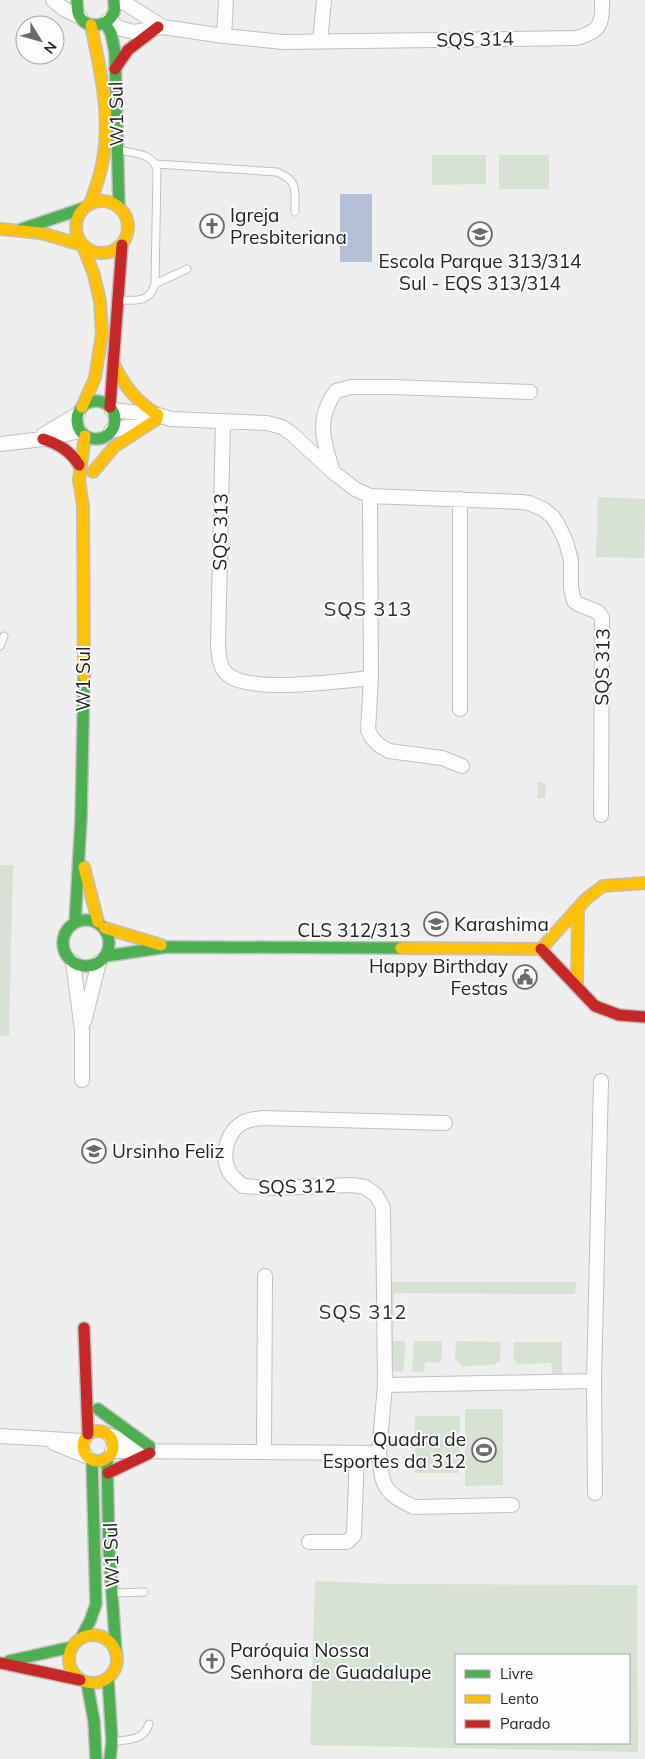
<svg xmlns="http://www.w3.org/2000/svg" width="645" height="1759" font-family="Mulish,sans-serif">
  <rect width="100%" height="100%" fill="#efeff0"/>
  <path fill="#d7e1d4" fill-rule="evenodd" d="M432 155H486V184L432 185Z
    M499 155H549V189H499Z
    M598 497 645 499 644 558 596 557Z
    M538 782 546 783 545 798H537Z
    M0 865H13L9 1036H0Z
    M388 1282H576L575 1294 394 1293 393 1341H405L404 1369 401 1372 393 1371 390 1364Z
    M414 1341H442V1357L439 1363 425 1362 424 1372H412Z
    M456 1341 501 1342 500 1361 493 1365 462 1366 455 1359Z
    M514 1342H562V1377L553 1375 551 1363 517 1364 513 1357Z
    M465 1409H503V1485L465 1486Z
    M415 1416H460L459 1473H414Z
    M315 1581 391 1584 637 1585 638 1752 310 1745ZM456 1655H629V1743H456Z"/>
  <path fill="#b4bfd5" d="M340 194H372V262H340Z"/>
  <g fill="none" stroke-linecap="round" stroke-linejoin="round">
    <g stroke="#bfbfbf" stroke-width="9">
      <path id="lane" d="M156 164 277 172C300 182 294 190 295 212
        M155 284 187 269
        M118 300C135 300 149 304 155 284L157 170C154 153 132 153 118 150
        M0 646 4 636
        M115 1593 144 1592
        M112 1742C128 1739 144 1741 149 1724"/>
    </g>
    <g stroke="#bfbfbf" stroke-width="16">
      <path id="street" d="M53 0 64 9 80 17
        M120 0 163 27
        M107 21 122 29 134 32 163 27 224 36 283 42 576 38C600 32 603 24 602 0
        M224 36 226 0
        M320 42 324 0
        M112 410 158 415 171 419 267 423 282 427 292 434 333 472 355 489 370 496 521 502 529 503 543 509 553 517 558 525 566 542 571 560V588L574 601 578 604 598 612 602 618 601 815
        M223 421 218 645C219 655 219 667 227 674 249 694 341 681 371 678
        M111 431 143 423
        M43 435 78 414
        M0 444 43 439 80 431
        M332 469C323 440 316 418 336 391L351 387H392L530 392
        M370 496 371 678 368 730 372 738 379 745 389 751 442 758 462 766
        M460 709V499
        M73 962 82 1030V1080
        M84 1022 99 962
        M385 1385 594 1381
        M0 1436 83 1441
        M110 1436 143 1445
        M54 1443 86 1456
        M112 1451 379 1453 385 1385 383 1207 376 1195 365 1187 352 1185 275 1188 243 1186C239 1182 230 1176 228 1169 221 1153 228 1130 244 1122 250 1119 257 1119 263 1118L445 1123
        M264 1452 265 1276
        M379 1453C382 1485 383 1493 414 1507L512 1505
        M595 1493 594 1381 601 1081
        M309 1542H347L354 1535 357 1453"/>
    </g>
    <g stroke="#bfbfbf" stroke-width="14">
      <path id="fast" d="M77 0C77 7 77 14 81 19 91 30 109 25 114 12 115 8 114 4 114 0
        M105 23 111 33 115 52 119 207
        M22 229 84 208
        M77 420a19 19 0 1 1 38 0a19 19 0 1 1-38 0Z
        M63 943a23 23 0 1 1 46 0a23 23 0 1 1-46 0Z
        M75 923 81 819 84 676
        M106 956 167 947 401 948
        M98 1409 150 1447
        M107 1458 109 1550 116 1652
        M81 1638 90 1621 96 1604 92 1460
        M9 1661 72 1647
        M108 1678 112 1742 110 1759
        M87 1683 94 1721 96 1759"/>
    </g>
    <g stroke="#bfbfbf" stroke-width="14">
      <path id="slow" d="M76 227a26 26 0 1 1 52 0a26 26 0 1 1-52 0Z
        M90 204C95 189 101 175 103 159 111 115 100 69 91 25
        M0 229 41 233 82 245
        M114 365C125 387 137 402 158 415
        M82 407 95 378 102 334 100 301 94 275 83 246
        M93 472 114 447 157 419
        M84 676 83 506 79 480 85 436
        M84 867 98 922
        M105 928 161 945
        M401 948 541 949
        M541 949 586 899 603 886 645 883
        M577 987 578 908
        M83 1446a15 15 0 1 1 30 0a15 15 0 1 1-30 0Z
        M69 1659a24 24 0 1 1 48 0a24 24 0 1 1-48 0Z"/>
    </g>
    <g stroke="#bfbfbf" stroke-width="14">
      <path id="jam" d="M115 69 128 50 158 27
        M110 407 122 245
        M43 439C59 444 70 451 79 465
        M541 949 595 1006 619 1015 645 1017
        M84 1328 88 1434
        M108 1473 150 1453
        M0 1663 80 1680"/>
    </g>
    <use href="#lane" stroke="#fdfdfd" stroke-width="7"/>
    <use href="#street" stroke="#fdfdfd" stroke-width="14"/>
    <use href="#fast" stroke="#4caf50" stroke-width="11"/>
    <use href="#slow" stroke="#ffc107" stroke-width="11"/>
    <use href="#jam" stroke="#c62828" stroke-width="11"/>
  </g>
  <defs>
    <g id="church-ring" transform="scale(1.25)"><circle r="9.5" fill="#fcfcfe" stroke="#6a6a6a" stroke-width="1.5"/><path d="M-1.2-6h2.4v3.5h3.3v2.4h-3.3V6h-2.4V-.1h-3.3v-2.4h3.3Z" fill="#6a6a6a"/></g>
    <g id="school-ring" transform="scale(1.25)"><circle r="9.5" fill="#fcfcfe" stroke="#6a6a6a" stroke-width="1.5"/><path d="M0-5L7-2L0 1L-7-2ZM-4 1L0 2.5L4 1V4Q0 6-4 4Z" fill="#6a6a6a"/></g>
    <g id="civic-ring" transform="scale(1.25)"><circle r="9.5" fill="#fcfcfe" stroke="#6a6a6a" stroke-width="1.5"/><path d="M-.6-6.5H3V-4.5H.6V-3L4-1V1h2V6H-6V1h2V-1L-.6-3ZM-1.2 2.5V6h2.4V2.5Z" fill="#6a6a6a"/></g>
    <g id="stadium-ring" transform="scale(1.25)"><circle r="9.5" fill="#fcfcfe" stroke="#6a6a6a" stroke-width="1.5"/><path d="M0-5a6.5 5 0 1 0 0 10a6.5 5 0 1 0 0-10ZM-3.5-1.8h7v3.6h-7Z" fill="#6a6a6a"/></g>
  </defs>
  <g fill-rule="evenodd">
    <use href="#church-ring" x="212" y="226"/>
    <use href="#school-ring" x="480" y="234"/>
    <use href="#school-ring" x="436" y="924"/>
    <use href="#civic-ring" x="525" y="977"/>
    <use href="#school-ring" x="94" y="1151"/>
    <use href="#stadium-ring" x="484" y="1450"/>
    <use href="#church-ring" x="212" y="1661"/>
  </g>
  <g text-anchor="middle" stroke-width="4" stroke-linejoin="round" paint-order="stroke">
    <g font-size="19" fill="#222" stroke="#fcfcfe">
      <text transform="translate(475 39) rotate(-1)" y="7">SQS 314</text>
      <text transform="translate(116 114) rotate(-91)" y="7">W1 Sul</text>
      <text transform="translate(220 532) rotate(-89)" y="7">SQS 313</text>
      <text transform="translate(602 667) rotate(-89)" y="7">SQS 313</text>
      <text transform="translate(83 679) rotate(-90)" y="7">W1 Sul</text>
      <text x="354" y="937">CLS 312/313</text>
      <text transform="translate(297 1186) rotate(-1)" y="7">SQS 312</text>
      <text transform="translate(111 1555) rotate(-92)" y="7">W1 Sul</text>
    </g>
    <g font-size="19" fill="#222" stroke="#fcfcfe" text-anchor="start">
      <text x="230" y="222">Igreja<tspan x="230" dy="22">Presbiteriana</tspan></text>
      <text x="480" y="268" text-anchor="middle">Escola Parque 313/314<tspan x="480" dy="22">Sul - EQS 313/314</tspan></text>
      <text x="454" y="931">Karashima</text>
      <text x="508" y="973" text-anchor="end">Happy Birthday<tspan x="508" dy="22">Festas</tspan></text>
      <text x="112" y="1158">Ursinho Feliz</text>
      <text x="466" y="1446" text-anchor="end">Quadra de<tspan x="466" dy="22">Esportes da 312</tspan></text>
      <text x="230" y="1657">Paróquia Nossa<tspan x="230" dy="22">Senhora de Guadalupe</tspan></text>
    </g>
    <g font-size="20" letter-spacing="1" fill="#2f2f30" stroke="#fcfcfe">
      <text x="368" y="616">SQS 313</text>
      <text x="363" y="1319">SQS 312</text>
    </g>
  </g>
  <rect x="455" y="1654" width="175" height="90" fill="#fcfcfe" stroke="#a5a5a6"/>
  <rect x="465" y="1670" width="25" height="8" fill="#4caf50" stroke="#a5a5a6"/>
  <text x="500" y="1679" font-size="15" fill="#222222">Livre</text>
  <rect x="465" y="1695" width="25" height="8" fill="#ffc107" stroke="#a5a5a6"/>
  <text x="500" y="1704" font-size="15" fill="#222222">Lento</text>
  <rect x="465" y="1720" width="25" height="8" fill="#c62828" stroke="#a5a5a6"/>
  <text x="500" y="1729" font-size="15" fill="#222222">Parado</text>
  <g transform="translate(40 40) rotate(127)"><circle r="24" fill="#fcfcfe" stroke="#a5a5a6"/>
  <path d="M0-4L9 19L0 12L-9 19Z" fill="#6a6a6a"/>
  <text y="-8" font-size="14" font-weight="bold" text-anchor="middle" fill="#222222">N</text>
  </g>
</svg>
